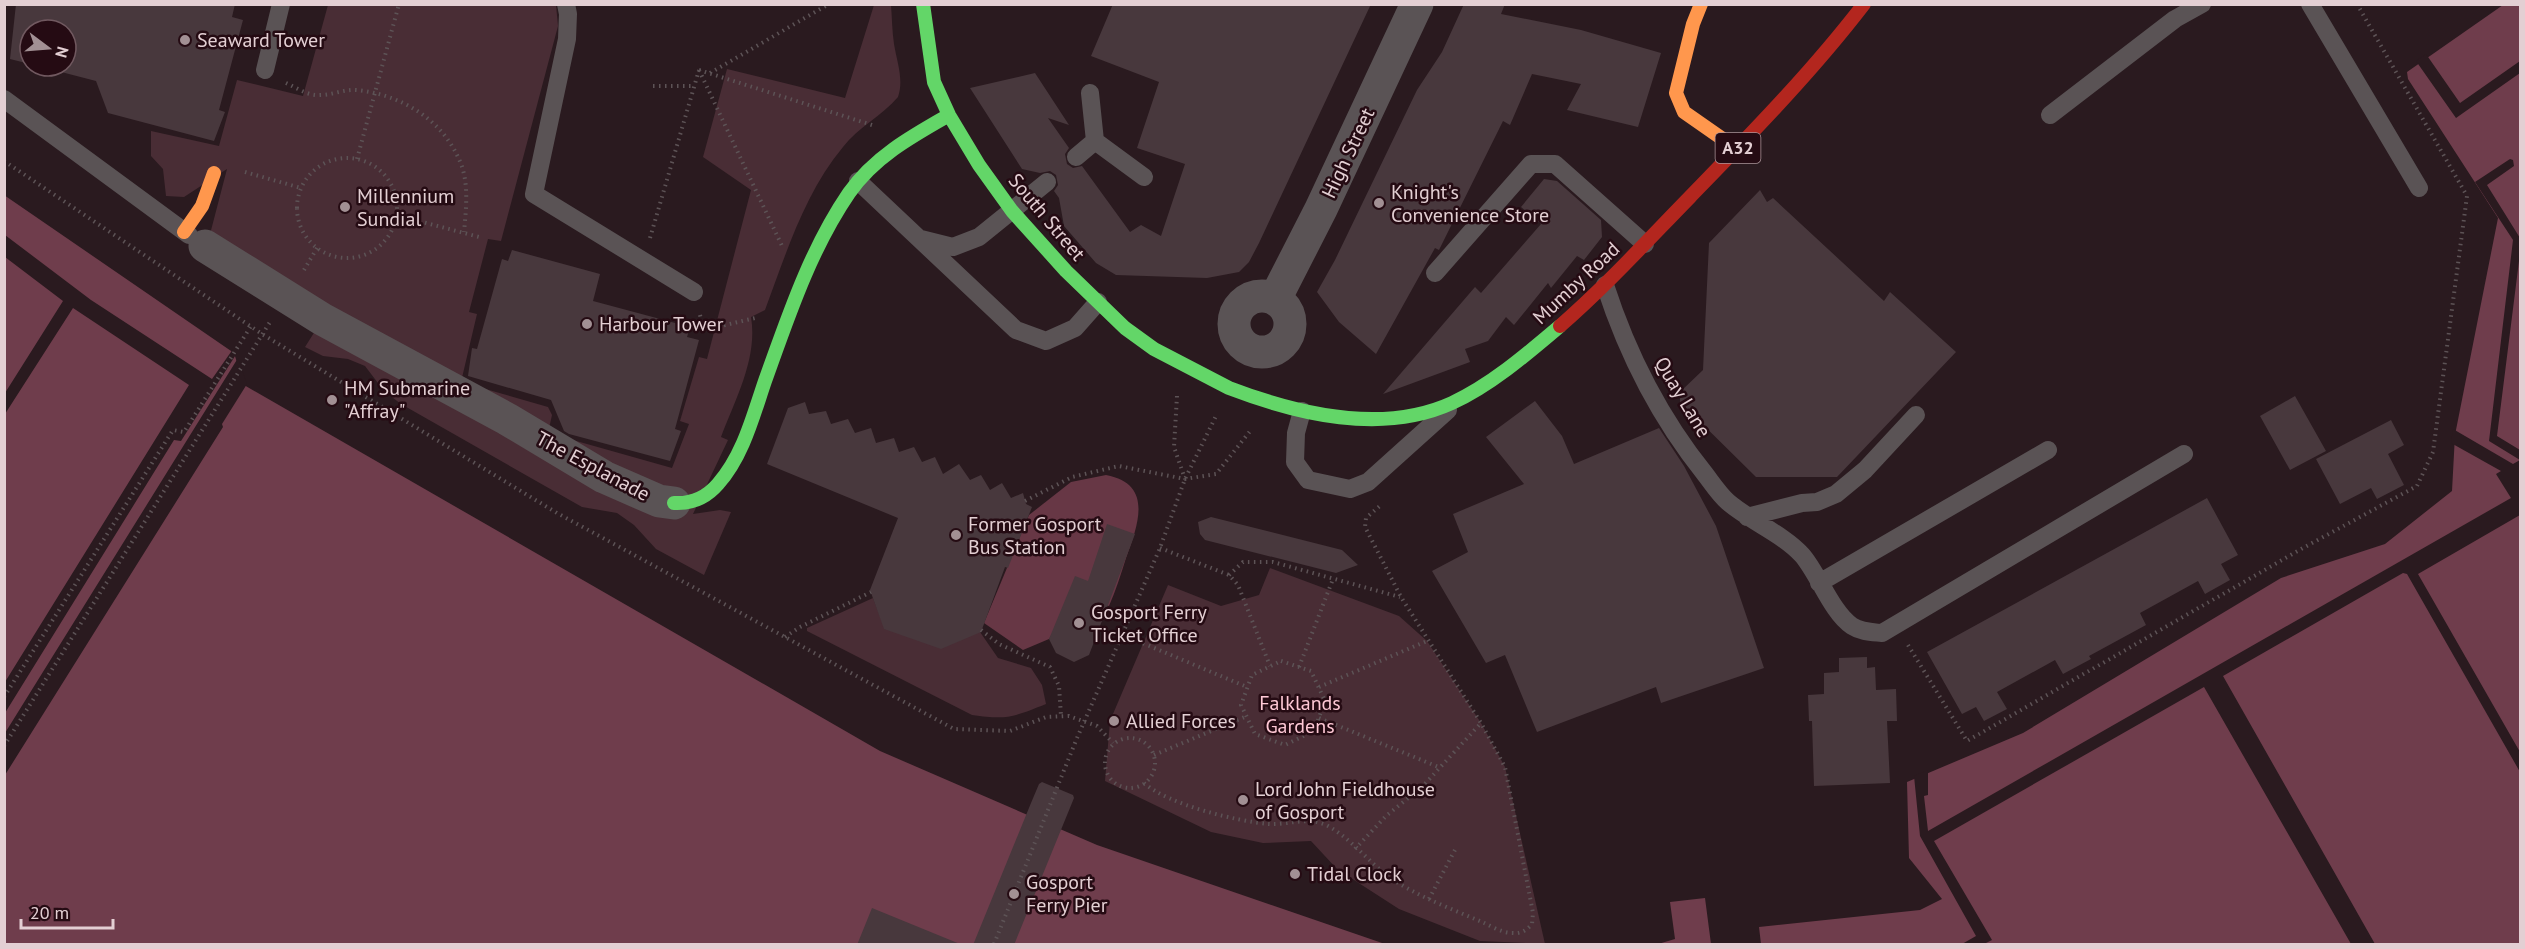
<svg xmlns="http://www.w3.org/2000/svg" width="2525" height="949" font-family="'PT Sans',sans-serif">
  <rect width="100%" height="100%" fill="#2a1a1f"/>
  <path fill="#492d35" d="M328 5H556L558 26 501 241 488 239 469 312 477 314 461 382 548 407 552 415 548 433 672 468 689 424 680 421 699 357 707 359 751 190 703 157 727 69 845 98 874 5H891C892 17 892 31 894 44 897 62 904 80 898 97 882 116 858 127 843 147 804 194 786 254 765 310L751 317C758 358 735 400 721 437L728 440 693 514 720 510 731 512 704 575 656 549 634 525 617 513 582 507 401 404 384 391 365 366 348 359 323 356 305 347 324 317 209 238 227 169 184 197 166 196 163 169 151 156V131L219 146 237 80 303 96Z
    M1270 568 1399 616 1427 641 1481 723 1505 767 1545 944 1480 941 1399 909 1337 869 1311 841 1263 843 1211 832 1105 781 1110 721 1168 585 1221 606 1259 595Z
    M873 598 885 629 980 632 998 658 1031 668 1042 685 1046 704C1013 717 1008 720 972 715L807 631V628Z"/>
  <path fill="#673745" d="M1106 475C1154 484 1138 525 1126 558 1121 574 1116 590 1109 606L1075 596 1049 639 1023 650 984 623 1029 515 1071 482Z"/>
  <path fill="#6f3d4c" d="M2503 5H2520V944H1761L1759 927 1920 910 1942 899 1909 858 1907 782 2023 733 2281 578 2385 544 2452 491 2455 435 2498 218 2408 79 2407 72Z
    M4 195 234 353 244 385 880 751 1097 845 1385 944H5Z
    M1705 898 1711 944H1658L1675 939 1670 902Z"/>
  <path fill="#2a1a1f" d="M2426 54 2460 103 2520 61V73L2456 118 2416 61Z
    M2510 159 2513 160 2514 166 2487 185 2520 238V253L2497 436 2520 450V515L2418 574 2520 752V772L2407 574 2403 573 2223 676 2375 944H2351L2204 687 1934 841 1992 940 1984 944H1962L1976 936 1920 836 1914 776 1928 770V795L1924 796 1928 831 2511 498 2496 474 2501 471 2451 443 2453 429 2513 464 2520 460 2489 441 2513 240 2475 182Z
    M5 235 91 300 212 379 233 349 237 353 181 441 174 440 5 713V682L189 385 73 308 5 414V393L63 301 5 257Z
    M238 358 247 384 222 424 223 427 5 775V733Z"/>
  <path fill="#48383d" d="M16 4H235L232 17 243 20 219 110 225 112 214 141 108 113 96 81 38 66H66V30H30V64L10 59Z
    M1113 4H1371L1259 243 1249 262 1239 272 1207 278 1116 275 1096 263 1064 226 1059 198 1054 191 1058 185 1056 175 1050 171 1040 173 1022 169 970 88 1035 73 1069 125 1048 118 1069 148 1065 154 1067 164 1073 168 1082 166 1130 232 1141 225 1161 236 1185 164 1137 148 1159 82 1091 56Z
    M1464 4H1505L1501 14 1581 30 1661 53 1638 127 1567 110 1581 84 1532 74 1510 125 1503 121 1439 250 1435 248 1376 354 1339 322 1317 292 1335 260 1417 90 1442 52Z
    M1544 179 1557 181 1601 220 1602 237 1584 260 1577 256 1551 288 1548 283 1514 325 1506 317 1488 341 1465 349 1470 362 1383 394 1475 287 1481 293 1541 224 1521 207Z
    M1760 190 1767 202 1773 198 1884 301 1890 292 1956 352 1837 477H1756L1680 402V392L1703 370 1709 243Z
    M512 250 600 274 593 301 690 327 687 337 699 340 675 429 681 431 670 461 569 434 564 431 551 400 468 376 472 348 477 349 502 259 508 261Z
    M2295 396 2326 451 2290 470 2260 416Z
    M1535 401 1562 436 1574 464 1659 428 1684 466 1716 526 1764 668 1661 703 1656 687 1537 732 1505 655 1486 663 1432 571 1468 552 1453 514 1524 484 1486 437Z
    M805 402 809 414 826 411 831 424 848 419 855 433 871 428 876 443 894 438 899 452 914 447 922 462 935 457 943 474 959 464 970 480 981 475 990 490 1002 483 1011 498 1023 493 1026 504 1032 507 1008 568 1005 567 981 632 941 649 884 629 870 590 898 518 767 464 788 408Z
    M2391 420 2404 445 2388 454 2404 485 2377 499 2371 488 2340 504 2316 459Z
    M2207 498 2238 555 2221 564 2230 580 2205 594 2198 581 2140 613 2146 625 2089 656 2091 659 2063 674 2055 660 1997 692 2007 709 1984 721 1976 707 1962 714 1927 652Z
    M1211 517 1342 550 1358 565 1336 573 1205 540 1200 534 1198 522Z
    M1107 524 1135 534 1089 655 1074 662 1056 653 1049 639 1075 576 1088 581Z
    M1867 657V668L1875 667 1876 690 1896 689 1897 721H1887L1890 783 1814 786 1812 721H1809L1808 695 1824 694V673L1839 672V658Z
    M1042 782 1073 795 1074 798 1014 945H973L1031 803 1039 784Z
    M872 908 960 944 959 945H857Z"/>
  <g fill="none" stroke-linecap="round" stroke-linejoin="round">
    <path stroke="#5d5356" stroke-width="4" stroke-dasharray="1.5 4.5" stroke-linecap="butt" d="M699 70 783 248
      M699 70 872 125
      M710 73 829 4
      M286 83C297 88 308 96 320 95 333 95 344 89 357 90 402 95 444 120 461 164 469 185 466 210 464 232
      M653 86H694
      M297 208a50 50 0 1 1 100 0a50 50 0 1 1-100 0Z
      M357 159 399 4
      M4 161 262 334 557 513 954 729 1010 731 1046 717 1069 716 1097 726 1113 743
      M245 172 301 188
      M396 215 483 238
      M650 238 699 70
      M304 270 317 248
      M700 315 704 330 755 318
      M1177 396 1174 447 1185 479
      M1025 501 1072 477 1119 466 1185 479 1216 474 1251 430
      M1160 548 1229 575 1238 585 1270 666
      M1229 575 1243 562H1273L1400 597
      M981 630 999 644 1050 667 1059 686 1061 716
      M1121 634 1247 687
      M785 637 800 627 871 592
      M1908 645 1967 741 2303 548 2417 486 2433 452 2467 196 2357 4
      M1281 661 1311 671 1325 701 1314 731 1285 745 1255 734 1241 705 1252 675Z
      M1299 667 1333 579
      M1319 687 1427 641
      M4 697 173 430 184 432 251 326
      M1319 718 1441 768
      M1105 763a25 25 0 1 1 50 0a25 25 0 1 1-50 0Z
      M4 746 270 322
      M1154 755 1247 716
      M1144 783C1169 805 1236 821 1269 824 1288 825 1310 816 1328 826 1352 839 1369 863 1392 879 1419 897 1452 909 1482 922 1491 926 1502 933 1512 933 1521 934 1527 930 1532 924L1533 913 1505 767 1481 723 1401 597 1365 527 1366 518 1382 504
      M1355 849 1386 816 1423 786 1481 723
      M1429 899 1456 848
      M994 944 1077 738 1160 548 1185 479 1216 416"/>
    <path stroke="#5a5355" stroke-width="18" d="M566 4 568 14 567 39 534 194 694 292
      M2310 4 2419 188
      M265 70 281 4
      M1090 93 1095 141 1144 177
      M4 99 189 235
      M2050 115 2175 19 2202 4
      M1076 157 1095 141
      M858 181 1016 330 1046 341 1075 328 1098 302
      M921 239 953 247 979 237 1047 182
      M1435 273 1531 164H1555L1645 244
      M1605 285C1627 353 1660 418 1705 474 1712 483 1719 494 1728 502 1750 521 1783 534 1802 555 1818 573 1832 613 1852 626 1861 632 1872 632 1882 633L2184 454
      M1302 411 1296 433 1295 462 1308 480 1350 489 1368 482 1448 410
      M1747 517 1802 503 1817 502 1836 494 1865 470 1916 415
      M1819 583 2048 450"/>
    <path stroke="#5a5355" stroke-width="33" d="M205 246 322 319 507 419 604 477 659 501 674 503
      M1234 324a28 28 0 1 1 56 0a28 28 0 1 1-56 0Z
      M1275 299 1321 209 1417 4"/>
    <path stroke="#63d668" stroke-width="14" d="M923 4 934 82 949 115 979 165 1012 211 1066 271 1125 328 1154 349 1229 388
      M1229 388C1297 414 1382 435 1452 403 1491 385 1527 354 1560 326
      M674 503C692 504 706 498 718 484 743 456 753 416 765 381 788 317 810 250 849 193 874 157 912 136 949 115"/>
    <path stroke="#ff974d" stroke-width="14" d="M1701 4 1693 24 1676 93 1684 112 1737 149
      M184 232 202 206 214 173"/>
    <path stroke="#b3261e" stroke-width="14" d="M1560 326C1606 286 1647 241 1690 197 1750 135 1811 73 1864 4"/>
  </g>
  <g fill="#a29094" stroke="#250b13" stroke-width="2">
    <circle cx="185" cy="40" r="6"/>
    <circle cx="1379" cy="203" r="6"/>
    <circle cx="345" cy="207" r="6"/>
    <circle cx="587" cy="324" r="6"/>
    <circle cx="332" cy="400" r="6"/>
    <circle cx="956" cy="535" r="6"/>
    <circle cx="1079" cy="623" r="6"/>
    <circle cx="1114" cy="721" r="6"/>
    <circle cx="1243" cy="800" r="6"/>
    <circle cx="1295" cy="874" r="6"/>
    <circle cx="1014" cy="894" r="6"/>
  </g>
  <g text-anchor="middle" stroke-width="5" stroke-linejoin="round" paint-order="stroke">
    <rect fill="#250b13" stroke="#aa9499" stroke-width="1.5" x="1715.5" y="133" width="45" height="30" rx="4.5"/>
    <g font-size="18" font-weight="bold" fill="#e3cfd3">
      <text x="1738" y="154">A32</text>
    </g>
    <g font-size="20" fill="#e3cfd3" stroke="#250b13" text-anchor="start">
      <text x="197" y="47">Seaward Tower</text>
      <text x="1391" y="199">Knight's<tspan x="1391" dy="23">Convenience Store</tspan></text>
      <text x="357" y="203">Millennium<tspan x="357" dy="23">Sundial</tspan></text>
      <text x="599" y="331">Harbour Tower</text>
      <text x="344" y="395">HM Submarine<tspan x="344" dy="23">"Affray"</tspan></text>
      <text x="968" y="531">Former Gosport<tspan x="968" dy="23">Bus Station</tspan></text>
      <text x="1091" y="619">Gosport Ferry<tspan x="1091" dy="23">Ticket Office</tspan></text>
      <text x="1126" y="728">Allied Forces</text>
      <text x="1255" y="796">Lord John Fieldhouse<tspan x="1255" dy="23">of Gosport</tspan></text>
      <text x="1307" y="881">Tidal Clock</text>
      <text x="1026" y="889">Gosport<tspan x="1026" dy="23">Ferry Pier</tspan></text>
    </g>
    <g font-size="20" fill="#e3cfd3" stroke="#250b13">
      <text transform="translate(1348 153) rotate(-65)" y="7">High Street</text>
      <text transform="translate(1047 217) rotate(50)" y="7">South Street</text>
      <text transform="translate(1576 283) rotate(-43)" y="7">Mumby Road</text>
      <text transform="translate(1683 397) rotate(59)" y="7">Quay Lane</text>
      <text transform="translate(593 466) rotate(28)" y="7">The Esplanade</text>
    </g>
    <g font-size="20" fill="#fec8d5" stroke="#250b13">
      <text x="1300" y="710">Falklands<tspan x="1300" dy="23">Gardens</tspan></text>
    </g>
  </g>
  <rect width="2525" height="949" fill="none" stroke="#e3cfd3" stroke-width="12"/>
  <g transform="translate(48 48) rotate(106)"><circle r="28" fill="#250b13" stroke="#715960" stroke-width="1.5"/>
  <path d="M0-4.5L10 22L0 15L-10 22Z" fill="#a29094"/>
  <text y="-9" font-size="16" font-weight="bold" text-anchor="middle" fill="#e3cfd3">N</text>
  </g>
  <path d="M21 919v9h92v-9" fill="none" stroke="#e3cfd3" stroke-width="3"/>
  <text x="30" y="919" font-size="18" fill="#e3cfd3" stroke="#250b13" stroke-width="4.5" paint-order="stroke">20 m</text>
</svg>
